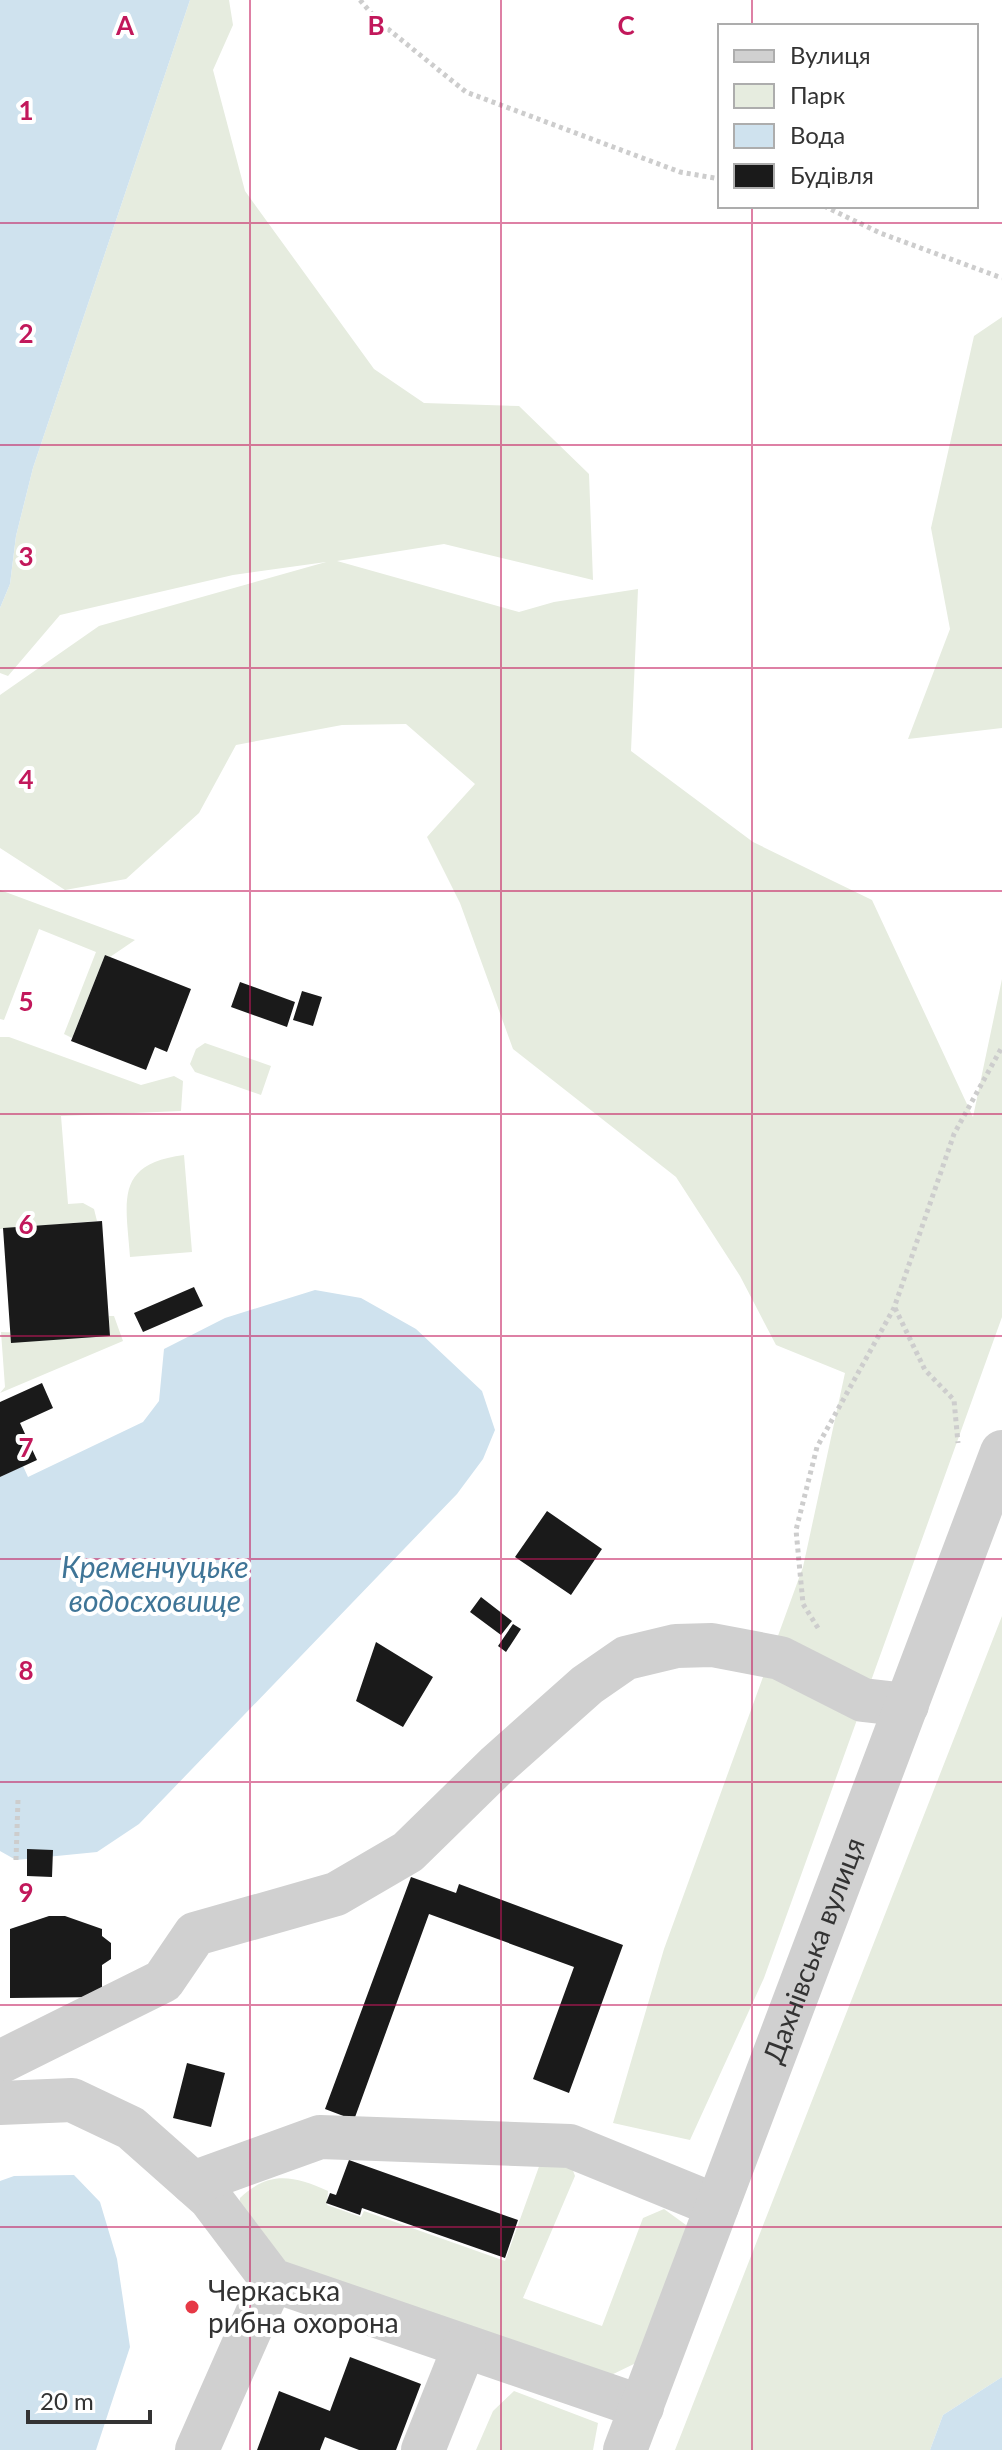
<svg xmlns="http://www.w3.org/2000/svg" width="1002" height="2450" font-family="Lato,sans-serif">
  <rect width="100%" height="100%" fill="#fff"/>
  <path fill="#e6ecdf" d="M190 0H229L233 25 213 70 245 191 374 369 424 403 519 406 589 474 593 580 444 544 337 561 519 612 554 602 638 589 631 751 753 842 872 900 973 1117 1002 979V1317L764 1978 690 2140 613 2123 664 1949 803 1567 845 1373 776 1345 740 1276 676 1177 513 1049 460 903 427 837 475 784 406 724 342 725 236 745 199 813 126 879 65 890 0 848V695L99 626 326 562 233 575 60 615 8 676 0 673V608L10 584 16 536 33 468Z
    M1002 317V728L908 739 950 629 931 528 974 336Z
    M0 890 135 940 110 957 105 955 72 1038 64 1034 96 952 39 929 4 1020 0 1019Z
    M0 1037H9L141 1085 174 1076 183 1081 181 1111 61 1116 68 1204 83 1203 94 1209 97 1221 0 1229Z
    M205 1043 271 1066 261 1095 195 1072 190 1064 196 1049Z
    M184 1155 192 1252 130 1257C126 1201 114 1164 184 1155Z
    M109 1316H114L123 1341 0 1393 5 1387 1 1332 110 1336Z
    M1002 1616V2377L943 2415 930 2450H675Z
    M541 2161 571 2165 575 2176 523 2298 602 2326 643 2218 664 2209 686 2225 687 2231 638 2362 605 2378 289 2265 270 2248 239 2205 240 2198C268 2171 293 2175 328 2191L327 2205 361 2217 364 2211 505 2261Z
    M514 2391 598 2423 593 2450H476L493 2411Z"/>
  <path fill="#cfe2ee" d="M0 0H190L33 468 16 536 10 584 0 608Z
    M315 1290 361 1298 416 1329 482 1391 495 1430 483 1459 457 1494 139 1824 97 1852 16 1860 0 1851V1477L23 1466 28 1477 143 1422 159 1401 164 1349 225 1318Z
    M74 2175 100 2202 117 2259 130 2347 96 2450H0V2181L14 2176Z
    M1002 2377V2450H930L943 2415Z"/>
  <path fill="#1a1a1a" d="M105 955 191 989 167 1052 155 1047 146 1070 71 1041Z
    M240 982 295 1002 287 1027 231 1007Z
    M302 991 322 997 313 1026 293 1020Z
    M102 1221 110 1336 11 1343 3 1228Z
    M194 1287 203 1306 143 1332 134 1313Z
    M42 1383 53 1408 20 1423 37 1460 0 1477V1402Z
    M547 1511 602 1549 571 1595 515 1557Z
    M481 1597 512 1621 501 1635 470 1612Z
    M513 1624 521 1629 506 1652 498 1646Z
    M376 1642 433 1677 403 1727 356 1701Z
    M27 1849 53 1850 52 1877 27 1876Z
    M411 1877 456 1893 459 1884 623 1945 569 2093 533 2079 574 1967 429 1914 354 2120 325 2109Z
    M49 1916H65L102 1929V1936L111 1943V1959L102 1965V1997L10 1998V1929Z
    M187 2063 225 2073 211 2127 173 2118Z
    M349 2160 518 2220 505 2258 362 2208 360 2215 326 2203 330 2193 336 2195Z
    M350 2357 421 2384 396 2450H359L325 2437 320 2450H257L279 2391 330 2411Z"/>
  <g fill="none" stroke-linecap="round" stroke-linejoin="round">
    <path stroke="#cdcdcd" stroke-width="5" stroke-dasharray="4 4" stroke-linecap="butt" d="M360 0 378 21 466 92 680 172 720 179
      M824 206 880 233 1002 278
      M895 1308 925 1370 954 1400 958 1443
      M818 1628 803 1604 796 1530 817 1447 894 1308 954 1134 1002 1047
      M16 1860 18 1800"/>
    <g stroke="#d0d0d0" stroke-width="44">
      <path d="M0 2062 163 1981 195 1934 336 1894 408 1852 496 1766 587 1685 626 1658 676 1646 712 1645 780 1658 863 1700 907 1705"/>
      <path d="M0 2103 72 2100 131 2128 210 2198 272 2280 642 2407"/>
      <path d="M193 2183 320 2137 570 2146 717 2206"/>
      <path d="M197 2450 272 2280"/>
      <path d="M423 2450 464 2348"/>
      <path id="s1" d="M625 2450 1002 1452"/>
    </g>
  </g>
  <path fill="none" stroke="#c2185b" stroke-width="2" stroke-opacity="0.55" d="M250 0V2450M501 0V2450M752 0V26M752 206V2450M0 223H1002M0 445H1002M0 668H1002M0 891H1002M0 1114H1002M0 1336H1002M0 1559H1002M0 1782H1002M0 2005H1002M0 2227H1002"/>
  <circle fill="#e63946" stroke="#fff" stroke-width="3" cx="192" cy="2307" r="8"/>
  <g text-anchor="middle" stroke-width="8" stroke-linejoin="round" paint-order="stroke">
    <g font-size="28" fill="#333" stroke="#fff">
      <text dy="10" stroke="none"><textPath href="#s1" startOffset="534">Дахнівська вулиця</textPath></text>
    </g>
    <g font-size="28" fill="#333" stroke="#fff" text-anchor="start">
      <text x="208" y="2301">Черкаська<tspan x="208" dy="32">рибна охорона</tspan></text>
    </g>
    <g font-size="30" font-style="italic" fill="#3f7597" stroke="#fff">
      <text x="155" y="1578">Кременчуцьке<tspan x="155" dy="34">водосховище</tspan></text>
    </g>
  </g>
  <g font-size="26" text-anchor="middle" font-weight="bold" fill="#c2185b" stroke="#fff" stroke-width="8" stroke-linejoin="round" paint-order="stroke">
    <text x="125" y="35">A</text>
    <text x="376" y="35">B</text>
    <text x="626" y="35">C</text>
    <text x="26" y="120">1</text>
    <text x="26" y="343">2</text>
    <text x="26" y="566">3</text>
    <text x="26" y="789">4</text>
    <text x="26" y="1011">5</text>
    <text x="26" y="1234">6</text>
    <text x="26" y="1457">7</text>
    <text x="26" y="1680">8</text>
    <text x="26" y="1902">9</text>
  </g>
  <rect x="718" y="24" width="260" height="184" fill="#ffffff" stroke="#adadad" stroke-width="2"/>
  <rect x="734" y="50" width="40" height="12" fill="#d0d0d0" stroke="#adadad" stroke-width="2"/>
  <text x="790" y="64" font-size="24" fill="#333333">Вулиця</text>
  <rect x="734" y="84" width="40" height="24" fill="#e6ecdf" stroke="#adadad" stroke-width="2"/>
  <text x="790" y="104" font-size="24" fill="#333333">Парк</text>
  <rect x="734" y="124" width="40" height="24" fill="#cfe2ee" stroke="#adadad" stroke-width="2"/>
  <text x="790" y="144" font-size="24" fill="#333333">Вода</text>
  <rect x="734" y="164" width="40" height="24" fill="#1a1a1a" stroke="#adadad" stroke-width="2"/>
  <text x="790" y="184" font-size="24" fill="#333333">Будівля</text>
  <path d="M28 2410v12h122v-12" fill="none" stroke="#333333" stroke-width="4"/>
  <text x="40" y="2410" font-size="24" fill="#333333" stroke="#ffffff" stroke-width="6" paint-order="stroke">20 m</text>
</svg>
